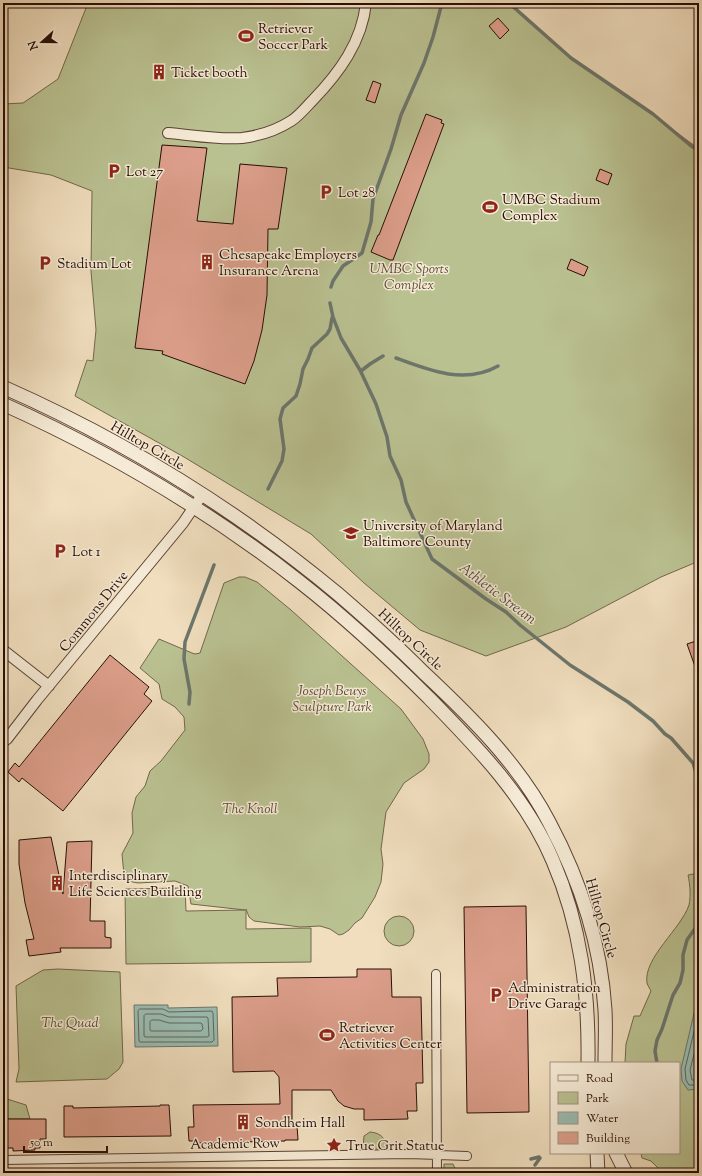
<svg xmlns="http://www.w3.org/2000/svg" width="702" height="1176" font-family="'Sorts Mill Goudy',serif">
  <rect width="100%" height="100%" fill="#f0debe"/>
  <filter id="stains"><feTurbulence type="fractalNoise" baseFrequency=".005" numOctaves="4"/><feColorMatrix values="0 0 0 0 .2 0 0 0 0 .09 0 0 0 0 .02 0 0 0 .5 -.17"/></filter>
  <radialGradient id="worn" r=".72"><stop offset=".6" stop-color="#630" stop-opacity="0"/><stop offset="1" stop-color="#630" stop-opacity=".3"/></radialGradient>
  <path fill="#bac191" stroke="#71674b" d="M88 3H510L524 18 571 58 627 96 699 149V561L661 577 566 627 486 656 420 630 364 583 311 534 184 457 75 396 87 360 93 361 96 330 91 271 92 191 51 175 3 167V104L23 103 58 79Z
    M239 577H245L257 582 291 610 401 709 423 739 429 754V762L424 769 404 783 386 812 381 849 383 864 381 882 375 897 362 918 355 923 349 930 343 934 339 935 330 929 320 926 300 927 254 921 249 917 246 909V929L311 928V962L126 964 125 889 185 888 186 911 245 910 191 904 188 886 175 881 138 883 128 881 124 875 122 854 133 833 132 813 136 797 145 786 150 771 161 761 185 730 184 717 175 707 162 699 159 684 140 668 159 639 192 653 195 654 200 653 224 583Z
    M699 873V1173H663L651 1161 642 1158 641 1153H679V1063H625L626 1044 634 1016H640L651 991C650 989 648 986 647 983 643 958 681 929 689 905 691 896 690 884 688 875Z
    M384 931a15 15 0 1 1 30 0a15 15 0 1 1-30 0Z
    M58 969 120 972 123 1062 119 1069 107 1079 16 1082 19 1069 16 986 43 970Z
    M7 1099 26 1105 30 1119H3V1101Z
    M370 1132C381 1133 386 1138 386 1149H363L364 1136Z
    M444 1164H453L457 1173H444Z"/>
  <path fill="#9abcb1" stroke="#6c766c" d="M699 992V1089L688 1090 682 1081 681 1069Z
    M134 1005H168V1008L217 1007 218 1046 135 1047Z"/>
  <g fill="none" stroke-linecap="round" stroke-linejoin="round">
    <path stroke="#61645b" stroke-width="1" d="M140 1009H163L169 1012 212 1011 213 1013 214 1040 212 1042H140L139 1041 138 1011Z
      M699 1011 685 1069 686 1080 689 1085H699
      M146 1014H161L169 1017H207L208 1018 209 1036 207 1037H145L144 1036V1016Z
      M152 1020H159L169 1023H201L202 1024 203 1029 201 1031H151L150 1030V1022Z
      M699 1035 690 1070 692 1080H699"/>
    <path stroke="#6c766c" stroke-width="3.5" d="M509 3 571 58 653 114 690 145 699 151
      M331 287 333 281 343 266 362 253 371 222 373 199 391 149 401 115 424 63 433 37 442 3
      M330 303 333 317 341 338 360 370 376 404 387 437 390 456 401 480 406 502 432 559 486 599 506 612 520 625 570 665 628 702 653 721 665 734 671 738 693 763 699 782
      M396 358C428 370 465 385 498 366
      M361 371 370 364 383 356
      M268 489 282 461 284 449 280 419 283 408 296 396 300 384 303 369 308 359 312 348 327 334 330 329 332 318
      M189 704 190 692 184 659 185 642 214 565
      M657 1063 655 1051 657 1040 662 1029 673 995 680 983 683 970V955L687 940 696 927 699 915
      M531 1159 539 1157
      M535 1165 540 1158"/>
  </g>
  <path fill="#dc9e8a" stroke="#280d05" d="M498 18 509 30 500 39 489 26Z
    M373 81 381 84 375 103 366 100Z
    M426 114 442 120 441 123 444 124 393 260H390L371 252 378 235H379Z
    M162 145 207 148 197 221 233 224 240 164 287 168 278 229H268L267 295 262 330 254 361 245 384 162 354 163 351 135 348Z
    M600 169 612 174 608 185 596 180Z
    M571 259 588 267 584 276 567 269Z
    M699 640V674L698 675 687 644Z
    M110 655 149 687 144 694 152 701 63 811 22 778 19 782 8 772 15 763 19 767Z
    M51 837 63 894 67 842 92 841 90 921H105V937L111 938V948H60L61 952 29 956 26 940 34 939 25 903 19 864V840Z
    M526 906 529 1112 467 1113 464 907Z
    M357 969H391L392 997H421L423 1083H416L417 1111H407L408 1119 364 1120V1109H354L344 1106 338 1101 331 1090H292V1125H297L298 1140H285V1141L196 1143V1141H189L188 1127H194L193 1105 280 1104 279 1077 274 1071 233 1072 232 997 278 996 277 978 357 977Z
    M160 1105H169L171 1136 64 1137V1106H73V1108L160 1106Z
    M3 1119H46V1139H40V1148H35V1150L13 1151V1148H3Z"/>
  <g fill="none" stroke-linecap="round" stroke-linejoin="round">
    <g stroke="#5a4133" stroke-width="10">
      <path id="pedestrian" d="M436 974 437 1173
        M3 1160 409 1154 467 1156"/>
    </g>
    <g stroke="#5a4133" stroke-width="12">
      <path id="minor" d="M168 133C192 135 218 140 242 138 258 136 277 130 291 121 299 116 306 107 313 100 339 73 362 42 366 3
        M3 650 49 686
        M3 742 7 739 37 700 183 523 202 495"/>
    </g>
    <g stroke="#5a4133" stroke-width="15">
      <path id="tertiary" d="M3 387C123 440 237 510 338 594 367 619 396 645 423 672 470 716 519 764 549 822 580 880 601 945 605 1010 606 1028 605 1045 605 1063
        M3 404C108 451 209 511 300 582 346 618 388 657 429 698 477 747 526 797 553 861 581 926 589 993 588 1063
        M597 1153 598 1173
        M616 1153 626 1173"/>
    </g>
    <use href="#pedestrian" stroke="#f5ead5" stroke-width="8"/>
    <use href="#minor" stroke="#f5ead5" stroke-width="10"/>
    <use href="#tertiary" stroke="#f5ead5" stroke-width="13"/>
  </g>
  <defs>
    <g id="stadium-bare" transform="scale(1.2)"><path d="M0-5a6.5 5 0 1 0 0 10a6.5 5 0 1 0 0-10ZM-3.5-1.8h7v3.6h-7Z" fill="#8f2418" stroke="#f5ead5" stroke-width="2.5" paint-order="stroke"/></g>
    <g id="building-bare" transform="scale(1.2)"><path d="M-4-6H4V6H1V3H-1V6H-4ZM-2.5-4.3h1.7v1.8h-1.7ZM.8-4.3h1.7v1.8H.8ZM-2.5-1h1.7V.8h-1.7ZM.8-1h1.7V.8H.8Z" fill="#8f2418" stroke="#f5ead5" stroke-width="2.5" paint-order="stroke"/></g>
    <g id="parking-bare" transform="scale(1.2)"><path d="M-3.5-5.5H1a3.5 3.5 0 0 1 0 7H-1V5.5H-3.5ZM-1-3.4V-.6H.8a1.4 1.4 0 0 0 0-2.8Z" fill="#8f2418" stroke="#f5ead5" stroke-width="2.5" paint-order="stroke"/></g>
    <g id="university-bare" transform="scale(1.2)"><path d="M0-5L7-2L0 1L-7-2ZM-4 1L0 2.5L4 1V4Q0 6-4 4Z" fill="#8f2418" stroke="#f5ead5" stroke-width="2.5" paint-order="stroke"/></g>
    <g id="sight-bare" transform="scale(1.2)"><path d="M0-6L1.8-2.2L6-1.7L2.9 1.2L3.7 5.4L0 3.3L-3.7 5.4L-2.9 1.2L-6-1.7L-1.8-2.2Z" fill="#8f2418" stroke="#f5ead5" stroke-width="2.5" paint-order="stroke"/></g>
  </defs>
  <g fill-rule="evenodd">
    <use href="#stadium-bare" x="246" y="36"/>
    <use href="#building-bare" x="159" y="72"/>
    <use href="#parking-bare" x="114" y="171"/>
    <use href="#parking-bare" x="326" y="192"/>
    <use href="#stadium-bare" x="490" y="207"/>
    <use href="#building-bare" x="207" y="262"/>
    <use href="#parking-bare" x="45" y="263"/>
    <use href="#university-bare" x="351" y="533"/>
    <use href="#parking-bare" x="60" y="551"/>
    <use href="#building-bare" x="57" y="883"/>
    <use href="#parking-bare" x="496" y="995"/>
    <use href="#stadium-bare" x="327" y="1035"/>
    <use href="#building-bare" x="243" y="1122"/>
    <use href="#sight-bare" x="334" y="1145"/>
  </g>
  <g text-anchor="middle" stroke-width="3" stroke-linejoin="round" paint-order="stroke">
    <g font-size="14" fill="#280d05" stroke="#f5ead5" text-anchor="start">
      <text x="258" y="33">Retriever<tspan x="258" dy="16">Soccer Park</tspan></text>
      <text x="171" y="77">Ticket booth</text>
      <text x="126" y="176">Lot 27</text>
      <text x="338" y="197">Lot 28</text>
      <text x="502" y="204">UMBC Stadium<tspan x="502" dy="16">Complex</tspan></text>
      <text x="219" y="259">Chesapeake Employers<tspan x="219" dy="16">Insurance Arena</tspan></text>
      <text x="57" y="268">Stadium Lot</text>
      <text x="363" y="530">University of Maryland<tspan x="363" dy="16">Baltimore County</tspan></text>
      <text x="72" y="556">Lot 1</text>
      <text x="69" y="880">Interdisciplinary<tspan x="69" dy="16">Life Sciences Building</tspan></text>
      <text x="508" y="992">Administration<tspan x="508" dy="16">Drive Garage</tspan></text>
      <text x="339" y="1032">Retriever<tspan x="339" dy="16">Activities Center</tspan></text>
      <text x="255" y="1127">Sondheim Hall</text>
      <text x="346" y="1150">True Grit Statue</text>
    </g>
    <g font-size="14" font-style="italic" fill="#5b4c36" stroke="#f5ead5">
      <text x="409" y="273">UMBC Sports<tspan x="409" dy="16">Complex</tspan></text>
      <text x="332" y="695">Joseph Beuys<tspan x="332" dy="16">Sculpture Park</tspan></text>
      <text x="250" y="813">The Knoll</text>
      <text x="70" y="1027">The Quad</text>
    </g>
    <g font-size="14" fill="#280d05" stroke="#f5ead5">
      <text transform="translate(148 445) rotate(30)" y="5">Hilltop Circle</text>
      <text transform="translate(93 611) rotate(-51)" y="5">Commons Drive</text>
      <text transform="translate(411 639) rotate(43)" y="5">Hilltop Circle</text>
      <text transform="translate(602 918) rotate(74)" y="5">Hilltop Circle</text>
      <text transform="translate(235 1143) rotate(-1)" y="5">Academic Row</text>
    </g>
    <g font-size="15" font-style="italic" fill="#504a41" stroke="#f5ead5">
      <text transform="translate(498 593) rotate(37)" y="5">Athletic Stream</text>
    </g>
  </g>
  <rect width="702" height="1176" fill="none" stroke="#f0debe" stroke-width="16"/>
  <rect x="4" y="4" width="694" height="1168" fill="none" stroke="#280d05" stroke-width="2"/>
  <rect x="8" y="8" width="686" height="1160" fill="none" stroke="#280d05"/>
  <rect x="550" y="1062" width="130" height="92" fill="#f5ead5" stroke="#a39282"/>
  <rect x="558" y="1075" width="20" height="6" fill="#f5ead5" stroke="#a39282"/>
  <text x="586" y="1082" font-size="12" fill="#280d05">Road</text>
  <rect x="558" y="1092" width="20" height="12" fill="#bac191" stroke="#a39282"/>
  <text x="586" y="1102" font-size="12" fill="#280d05">Park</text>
  <rect x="558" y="1112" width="20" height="12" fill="#9abcb1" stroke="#a39282"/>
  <text x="586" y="1122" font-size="12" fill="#280d05">Water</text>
  <rect x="558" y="1132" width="20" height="12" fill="#dc9e8a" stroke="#a39282"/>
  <text x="586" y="1142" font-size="12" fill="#280d05">Building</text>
  <g transform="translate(42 42) rotate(249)" stroke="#f5ead5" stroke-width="3" paint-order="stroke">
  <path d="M0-3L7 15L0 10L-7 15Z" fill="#280d05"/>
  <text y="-6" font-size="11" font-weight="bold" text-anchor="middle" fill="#280d05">N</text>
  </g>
  <path d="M24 1146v6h83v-6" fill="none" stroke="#280d05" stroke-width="2"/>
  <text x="30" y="1146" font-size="12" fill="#280d05" stroke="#f5ead5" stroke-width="3" paint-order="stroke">50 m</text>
  <rect width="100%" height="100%" filter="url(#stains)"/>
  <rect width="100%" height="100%" fill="url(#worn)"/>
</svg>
